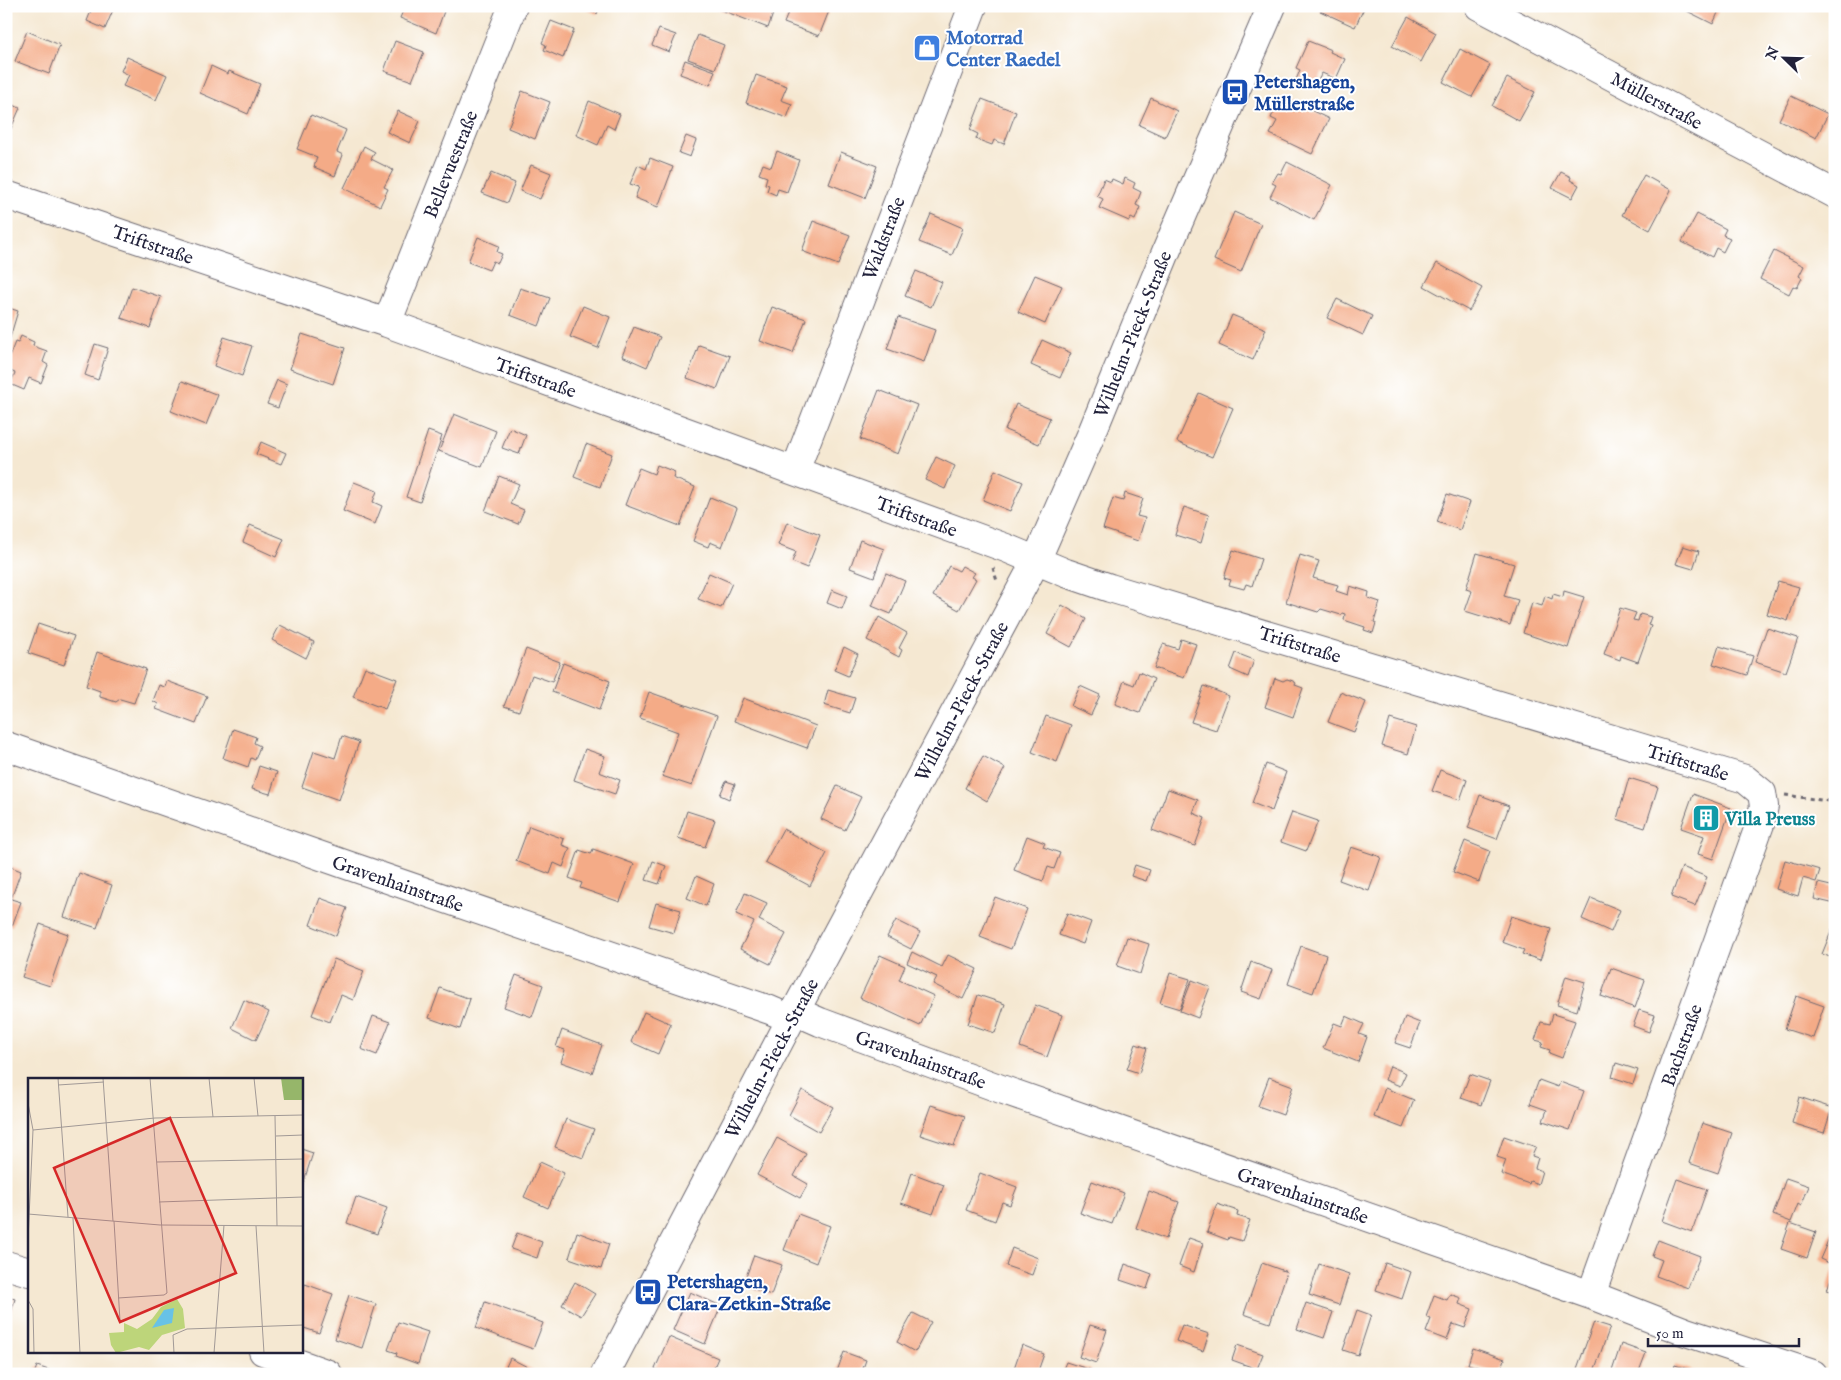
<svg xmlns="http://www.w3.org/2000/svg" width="1841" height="1380" font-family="'IM FELL English',serif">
  <rect width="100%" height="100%" fill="#fff"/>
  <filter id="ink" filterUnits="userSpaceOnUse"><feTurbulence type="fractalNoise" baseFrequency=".02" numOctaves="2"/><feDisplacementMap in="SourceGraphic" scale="10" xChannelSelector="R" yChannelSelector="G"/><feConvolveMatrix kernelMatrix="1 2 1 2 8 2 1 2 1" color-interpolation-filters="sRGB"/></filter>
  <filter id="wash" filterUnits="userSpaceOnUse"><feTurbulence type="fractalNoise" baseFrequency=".0096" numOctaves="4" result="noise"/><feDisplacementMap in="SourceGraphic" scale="20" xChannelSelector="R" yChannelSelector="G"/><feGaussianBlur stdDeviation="1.12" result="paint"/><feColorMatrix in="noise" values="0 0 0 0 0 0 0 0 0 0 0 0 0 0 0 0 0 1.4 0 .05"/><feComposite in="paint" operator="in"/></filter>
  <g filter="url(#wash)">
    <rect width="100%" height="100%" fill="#f5e8d2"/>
    <g id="blocks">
      <path fill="#f4ab87" d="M93 6H105L113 10 105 29 87 21Z
        M405 6H446L436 33 400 18Z
        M579 6H600L597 14Z
        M711 6H769L775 8 768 28Z
        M791 6H831L819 36 784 23Z
        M1322 6H1365L1355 27 1320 11Z
        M1677 6H1721L1713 24Z
        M1408 17 1436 33 1421 62 1392 46Z
        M551 21 574 30 563 58 544 50 546 45 542 43Z
        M659 29 676 35 669 52 652 45Z
        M27 31 60 45 49 74 15 61Z
        M698 35 724 45 715 69 688 59Z
        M395 41 424 52 412 81 384 71Z
        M1308 41 1331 50 1330 52 1345 59 1336 79 1322 73 1314 88 1296 80 1300 70 1296 68Z
        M1460 49 1490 65 1472 97 1443 82Z
        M127 57 167 75 156 100 123 86 129 75 121 71Z
        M685 60 715 71 710 85 680 74Z
        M211 66 228 74 229 71 260 84 248 114 200 93Z
        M756 75 787 86 781 100 792 104 787 118 746 103Z
        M1507 78 1535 92 1519 121 1492 106Z
        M522 91 550 102 535 139 508 128Z
        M1791 96 1828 114 1816 138 1779 120Z
        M1151 98 1177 111 1165 137 1139 125Z
        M982 99 1016 112 1004 144 994 140 992 145 976 139 978 134 970 130Z
        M1288 99 1329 119 1312 154 1270 134 1277 121 1271 118 1276 107 1283 110Z
        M589 101 620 114 614 129 607 125 598 145 576 135Z
        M6 102 20 108 9 133 6 132Z
        M398 111 420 121 410 143 387 132Z
        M311 115 346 130 337 152 343 155 335 176 314 167 317 157 297 149Z
        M686 136 696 140 690 157 679 153Z
        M364 146 375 152 371 159 393 170 384 187 388 189 380 206 344 188Z
        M777 151 799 160 787 192 778 189 776 195 767 191 769 185 765 184 767 177 759 174 763 164 771 167Z
        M841 152 877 166 865 198 829 184Z
        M650 158 673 167 658 207 635 198 639 187 630 184 638 165 646 169Z
        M1287 162 1332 185 1314 220 1270 197 1276 185 1272 183 1278 173 1281 174Z
        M531 165 551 173 540 199 520 191Z
        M1561 172 1571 177 1570 180 1579 185 1572 198 1552 188Z
        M491 173 515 183 507 203 482 193Z
        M1644 175 1671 190 1650 230 1622 215Z
        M1125 178 1135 183 1133 188 1141 192 1136 205 1140 207 1135 220 1131 218 1129 221 1099 208 1103 199 1097 196 1104 179 1111 182 1112 179 1123 184Z
        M1234 212 1261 224 1241 272 1214 260Z
        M931 214 963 228 952 255 919 242Z
        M1697 214 1726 229 1723 235 1730 238 1723 252 1716 248 1712 257 1682 242Z
        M813 221 850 235 838 265 802 251Z
        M478 237 499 246 497 252 502 254 498 263 493 261 489 270 468 262Z
        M1774 251 1804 266 1799 276 1802 278 1797 288 1793 286 1789 294 1760 279Z
        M1437 263 1482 288 1469 311 1424 286Z
        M916 271 942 282 931 307 905 296Z
        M1035 275 1062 286 1045 324 1018 312Z
        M132 287 161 297 150 328 121 318Z
        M520 288 550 298 539 326 510 315Z
        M1337 299 1372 316 1363 335 1327 318Z
        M583 306 610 317 598 348 570 337Z
        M6 307 18 311 9 341 6 340Z
        M772 307 806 319 793 353 760 341Z
        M1232 315 1266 329 1253 360 1219 345Z
        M898 317 935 330 924 362 887 349Z
        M634 327 660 337 647 367 622 356Z
        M302 334 345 348 333 384 290 369Z
        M21 336 34 342 33 346 47 351 43 362 48 365 41 383 29 378 24 390 10 384 15 373 6 369V365L15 342 18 343Z
        M224 337 252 346 242 376 214 366Z
        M1042 340 1071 353 1060 378 1031 365Z
        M95 344 108 348 98 380 85 375Z
        M699 345 730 356 717 389 687 378Z
        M277 380 287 384 278 408 267 404Z
        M182 381 218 395 206 425 171 411Z
        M879 390 917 405 898 454 860 439Z
        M1199 393 1233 408 1212 457 1177 442Z
        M1016 404 1050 418 1039 444 1005 430Z
        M454 414 496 431 482 467 439 451Z
        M510 428 526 435 519 454 502 448Z
        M428 431 442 436 420 502 406 497Z
        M261 442 286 453 281 464 256 454Z
        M586 444 612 454 600 487 574 477Z
        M936 457 955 466 945 489 925 480Z
        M657 465 675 472 673 478 695 487 680 526 625 505 639 468 654 474Z
        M995 470 1023 482 1010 511 983 500Z
        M499 476 519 484 510 504 524 510 518 524 485 511Z
        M354 482 377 491 373 502 382 506 375 524 343 511Z
        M1125 493 1143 499 1137 516 1145 518 1138 541 1103 529 1113 498 1123 501Z
        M1447 494 1470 502 1460 530 1437 522Z
        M710 497 737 508 722 547 710 542 708 547 693 541Z
        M1184 507 1209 515 1201 543 1175 535Z
        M787 522 820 535 807 568 792 562 796 552 778 545Z
        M250 525 284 539 276 557 243 542Z
        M860 540 884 549 874 577 850 568Z
        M1683 546 1699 551 1693 569 1676 564Z
        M1233 550 1261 559 1252 586 1246 584 1244 589 1229 585 1231 580 1224 578Z
        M1477 553 1514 564 1504 596 1518 600 1510 625 1465 611 1472 591 1466 589Z
        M1300 555 1319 561 1313 578 1338 585 1336 591 1348 595 1350 586 1369 592 1368 598 1380 602 1374 622 1376 623 1373 633 1364 630 1365 627 1344 620 1345 614 1342 613 1341 615 1321 609 1318 612 1286 602Z
        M949 566 959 571 962 566 975 573 972 577 976 579 959 610 933 596Z
        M709 573 732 583 721 608 698 599Z
        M886 573 905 581 891 614 872 606Z
        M1778 581 1799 587 1788 621 1767 614Z
        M832 590 847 596 842 609 827 603Z
        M1564 591 1584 597 1568 648 1523 633 1532 603 1542 606 1545 596 1552 599 1553 594 1563 597Z
        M1062 605 1086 619 1071 647 1047 634Z
        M1620 608 1636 613 1633 620 1638 621 1640 614 1651 617 1648 625 1651 626 1638 662 1621 656 1620 660 1604 654Z
        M879 617 907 633 899 648 902 650 899 657 867 640Z
        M38 624 74 636 64 665 28 653Z
        M280 625 314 642 306 658 272 640Z
        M1767 628 1798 638 1786 672 1755 662Z
        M1181 639 1196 644 1184 678 1154 668 1163 644 1178 649Z
        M1719 646 1753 656 1747 675 1713 664Z
        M844 647 858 654 848 676 834 670Z
        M526 649 560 662 552 682 532 675 519 711 504 706Z
        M97 652 146 669 134 703 120 699 116 702 100 697V691L86 686Z
        M1236 653 1254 660 1248 677 1230 669Z
        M563 663 610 681 599 710 552 692Z
        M365 667 397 679 385 709 353 697Z
        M1139 672 1154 679 1140 713 1115 704 1124 681 1134 685Z
        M1275 678 1283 681 1287 679 1293 681 1296 683 1295 685 1303 688 1293 717 1265 707Z
        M167 681 207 696 196 724 156 709 158 704 153 701 159 685 165 687Z
        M1080 686 1100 695 1091 715 1071 706Z
        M1204 686 1229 696 1216 730 1191 722Z
        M828 690 855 698 850 713 824 705Z
        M649 692 717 716 692 786 662 776 678 732 640 718Z
        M1340 692 1366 702 1354 732 1328 722Z
        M743 698 816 726 807 748 734 721Z
        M1046 716 1071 725 1057 762 1032 752Z
        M1390 719 1416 727 1408 754 1382 746Z
        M233 729 256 737 254 743 260 746 255 760 251 758 248 767 223 758Z
        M342 736 359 742 339 800 302 787 314 751 335 758Z
        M585 749 605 756 599 772 620 780 615 794 574 780Z
        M983 756 1005 768 987 801 965 788Z
        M1266 764 1286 772 1272 811 1252 803Z
        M259 766 277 772 270 794 252 789Z
        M1440 770 1467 780 1460 800 1432 791Z
        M1629 778 1658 787 1645 828 1617 819Z
        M726 781 735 784 729 799 720 795Z
        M837 786 861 797 845 830 821 819Z
        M1168 789 1198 800 1193 813 1205 818 1195 846 1152 830Z
        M1693 794 1731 808 1713 859 1698 854 1704 836 1681 828Z
        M1480 795 1509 806 1497 839 1468 828Z
        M687 811 715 820 705 847 678 838Z
        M1292 812 1318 821 1306 851 1281 842Z
        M529 826 564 839 562 845 570 848 563 867 554 863 550 874 516 861Z
        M783 829 827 853 810 886 765 862Z
        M1027 836 1045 843 1043 847 1060 853 1054 869 1048 867 1043 881 1014 870Z
        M1465 841 1490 851 1479 882 1453 872Z
        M1351 847 1381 857 1369 891 1339 880Z
        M593 849 634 864 620 902 580 888 582 883 569 878 579 850 591 854Z
        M1785 860 1820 870 1816 882 1803 878 1798 896 1776 889Z
        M653 861 666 866 659 884 646 880Z
        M6 865 21 871 11 899 21 902 12 926 6 924Z
        M1135 865 1150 870 1146 881 1131 876Z
        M1682 867 1707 877 1695 906 1671 897Z
        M79 873 112 885 97 928 64 917Z
        M696 876 714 884 706 906 687 898Z
        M1818 883 1835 887 1831 903 1814 899Z
        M745 893 767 903 759 920 786 934 770 964 740 949 754 922 736 914Z
        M995 897 1027 909 1011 949 980 937Z
        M320 898 347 908 336 936 310 925Z
        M1591 898 1620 910 1611 932 1582 919Z
        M656 903 681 910 674 933 649 926Z
        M1067 913 1091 922 1083 944 1059 935Z
        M1511 916 1551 929 1540 960 1522 954 1524 950 1502 942Z
        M896 920 920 932 911 949 887 937Z
        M1835 922V959L1822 954Z
        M40 924 68 934 50 986 22 977Z
        M1127 937 1149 944 1140 974 1117 966Z
        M1301 946 1326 955 1313 993 1288 984Z
        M912 952 942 967 948 955 977 969 963 999 933 984 937 977 907 963Z
        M880 955 905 966 899 980 934 996 920 1026 860 998Z
        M334 959 364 971 353 1000 341 995 330 1022 312 1015Z
        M1251 962 1272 970 1261 999 1241 992Z
        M1611 968 1645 980 1635 1008 1601 996Z
        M1170 973 1190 979 1180 1009 1160 1003Z
        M516 975 543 985 532 1017 504 1007Z
        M1566 976 1585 982 1577 1011 1557 1005Z
        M1192 980 1210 987 1198 1018 1180 1011Z
        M440 988 470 999 460 1029 429 1018Z
        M978 995 1005 1004 995 1033 968 1024Z
        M1796 996 1824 1006 1813 1038 1785 1029Z
        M244 1000 269 1012 256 1040 232 1028Z
        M1035 1005 1062 1015 1047 1057 1020 1047Z
        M1639 1010 1655 1015 1649 1032 1633 1026Z
        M644 1012 671 1024 658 1054 631 1042Z
        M1553 1014 1575 1021 1562 1058 1549 1053 1550 1050 1541 1047 1543 1042 1535 1040 1541 1022 1550 1024Z
        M373 1016 390 1022 377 1055 361 1049Z
        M1346 1016 1364 1024 1359 1034 1367 1037 1358 1062 1323 1048 1334 1023 1342 1026Z
        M1405 1017 1420 1023 1410 1048 1395 1043Z
        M562 1030 602 1045 592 1073 561 1062 565 1050 556 1047Z
        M1136 1044 1147 1048 1139 1073 1127 1069Z
        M1616 1063 1638 1070 1633 1084 1612 1077Z
        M1390 1066 1406 1073 1400 1086 1385 1080Z
        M1470 1074 1490 1081 1481 1105 1461 1098Z
        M1269 1077 1293 1086 1283 1115 1258 1106Z
        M1539 1080 1558 1087 1560 1082 1584 1091 1570 1130 1543 1121 1547 1110 1530 1104Z
        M1385 1088 1414 1100 1403 1128 1374 1117Z
        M802 1090 833 1107 819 1132 789 1115Z
        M1799 1097 1832 1108 1824 1133 1792 1123Z
        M931 1105 965 1116 954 1146 920 1135Z
        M566 1119 594 1129 583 1158 555 1147Z
        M1702 1123 1732 1133 1718 1173 1689 1163Z
        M1504 1136 1536 1147 1532 1156 1538 1158 1535 1168 1542 1171 1538 1184 1530 1181 1529 1184 1501 1174 1506 1160 1497 1157Z
        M777 1138 806 1154 794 1176 808 1184 800 1198 757 1175Z
        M301 1149 313 1153 302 1187H301Z
        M540 1162 564 1173 548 1208 524 1197Z
        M912 1173 944 1185 933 1214 901 1203Z
        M980 1173 1017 1187 1010 1205 1002 1202 995 1221 966 1210Z
        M1786 1178 1809 1186 1801 1206 1798 1204 1791 1222 1773 1215Z
        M1677 1179 1707 1189 1692 1232 1662 1221Z
        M1092 1181 1124 1193 1112 1224 1080 1213Z
        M1149 1191 1179 1202 1166 1239 1136 1228Z
        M356 1197 387 1208 377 1234 347 1223Z
        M1217 1204 1238 1211 1237 1216 1250 1220 1242 1241 1229 1237 1228 1240 1207 1232Z
        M798 1214 830 1226 816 1263 784 1250Z
        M1790 1223 1816 1232 1807 1258 1781 1249Z
        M1833 1229 1835 1230V1254L1831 1264 1820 1259Z
        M577 1232 609 1244 601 1269 569 1258Z
        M517 1233 542 1242 537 1258 511 1249Z
        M1189 1238 1203 1243 1194 1272 1179 1266Z
        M1658 1240 1700 1256 1688 1288 1656 1276 1662 1260 1652 1256Z
        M1012 1248 1038 1258 1032 1275 1006 1266Z
        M754 1255 782 1265 771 1295 743 1285Z
        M1262 1263 1287 1272 1270 1323 1244 1314Z
        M1385 1263 1411 1272 1402 1299 1376 1290Z
        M1125 1264 1152 1274 1147 1289 1120 1280Z
        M1319 1264 1349 1274 1339 1305 1309 1295Z
        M1834 1268H1835V1292L1827 1290Z
        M575 1282 595 1294 581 1316 562 1305Z
        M305 1284 333 1294 319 1333 301 1327V1295Z
        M690 1292 721 1306 705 1344 673 1330Z
        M1450 1294 1461 1298 1459 1304 1472 1309 1465 1328 1453 1324 1447 1340 1426 1332 1431 1319 1426 1317 1434 1295 1447 1300Z
        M349 1295 376 1304 362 1348 335 1339Z
        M6 1296 15 1299 7 1326H6Z
        M485 1302 543 1323 533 1349 476 1328Z
        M1306 1303 1333 1312 1324 1338 1297 1329Z
        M1357 1310 1371 1315 1358 1355 1343 1350Z
        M913 1313 931 1322 915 1352 897 1342Z
        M398 1322 428 1332 418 1364 396 1356 397 1353 388 1350Z
        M1594 1322 1610 1327 1593 1374H1575Z
        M1090 1325 1107 1330 1096 1363 1079 1357Z
        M1182 1325 1209 1334 1203 1351 1176 1341Z
        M669 1337 718 1358 711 1374H665L655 1369Z
        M1621 1344 1646 1353 1638 1374H1611Z
        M1022 1345 1044 1354 1037 1374H1012Z
        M1237 1345 1263 1354 1257 1369 1232 1360Z
        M1473 1348 1505 1359 1500 1374 1468 1364Z
        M844 1352 866 1360 861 1374H836Z
        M510 1358 541 1374H510L504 1371Z
        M1066 1362 1091 1370 1090 1374H1061Z
        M1675 1365 1700 1373V1374H1672Z
        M37 1366 57 1373V1374H34Z
        M1467 1367 1488 1373V1374H1465Z"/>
    </g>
  </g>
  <g filter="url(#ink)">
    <use href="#blocks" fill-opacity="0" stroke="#6c6770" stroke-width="1"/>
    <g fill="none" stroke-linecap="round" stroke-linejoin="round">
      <g stroke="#6c6770" stroke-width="30">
        <path id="minor" d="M1479 6 1835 194
          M6 195 387 323 1006 548 1066 573 1110 588 1745 779 1762 793 1764 806 1760 824 1591 1295
          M387 323 513 6
          M795 471 973 6
          M6 746 347 865 770 1010 791 1019
          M795 1011 820 1022 1001 1089 1591 1295 1686 1332 1813 1374
          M6 1265 29 1272
          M263 1351 328 1374
          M605 1374 791 1019 1036 561 1091 435 1168 247 1272 6"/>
      </g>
      <path stroke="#6c6770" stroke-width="3" stroke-dasharray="4 4" stroke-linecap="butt" d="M993 568 997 581
        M1785 795 1835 802"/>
      <use href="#minor" stroke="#fff" stroke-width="28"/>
    </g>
  </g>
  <defs>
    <g id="shop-square" transform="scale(1.4375)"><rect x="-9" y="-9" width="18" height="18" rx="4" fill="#3f7fe0" stroke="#fff"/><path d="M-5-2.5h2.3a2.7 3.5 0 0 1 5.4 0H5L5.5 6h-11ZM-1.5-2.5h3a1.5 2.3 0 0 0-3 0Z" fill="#fff"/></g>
    <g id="bus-square" transform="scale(1.4375)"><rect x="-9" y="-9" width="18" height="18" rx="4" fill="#1a4fb4" stroke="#fff"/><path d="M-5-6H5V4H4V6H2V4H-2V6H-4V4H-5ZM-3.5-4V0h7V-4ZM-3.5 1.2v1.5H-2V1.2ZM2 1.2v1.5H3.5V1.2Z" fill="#fff"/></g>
    <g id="building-square" transform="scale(1.4375)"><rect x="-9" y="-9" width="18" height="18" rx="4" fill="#0f9aa8" stroke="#fff"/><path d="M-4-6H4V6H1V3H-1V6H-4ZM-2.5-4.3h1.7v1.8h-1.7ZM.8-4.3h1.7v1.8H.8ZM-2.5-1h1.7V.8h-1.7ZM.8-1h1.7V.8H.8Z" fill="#fff"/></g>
  </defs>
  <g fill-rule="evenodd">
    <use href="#shop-square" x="927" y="48"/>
    <use href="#bus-square" x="1235" y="92"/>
    <use href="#building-square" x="1706" y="818"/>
    <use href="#bus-square" x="648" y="1292"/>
  </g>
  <g text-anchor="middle" stroke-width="4" stroke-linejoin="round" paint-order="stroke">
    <g font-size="19" font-weight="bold" fill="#366cbe" stroke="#fff" text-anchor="start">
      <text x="946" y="44">Motorrad<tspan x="946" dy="22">Center Raedel</tspan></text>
    </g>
    <g font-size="19" font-weight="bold" fill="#164399" stroke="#fff" text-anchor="start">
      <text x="1254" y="88">Petershagen,<tspan x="1254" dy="22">Müllerstraße</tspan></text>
      <text x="667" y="1288">Petershagen,<tspan x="667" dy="22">Clara-Zetkin-Straße</tspan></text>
    </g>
    <g font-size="19" fill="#22223b" stroke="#fff">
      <text transform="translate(1657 100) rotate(28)" y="7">Müllerstraße</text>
      <text transform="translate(450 164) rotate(-68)" y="7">Bellevuestraße</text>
      <text transform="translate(883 238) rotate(-69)" y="7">Waldstraße</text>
      <text transform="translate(153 244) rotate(19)" y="7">Triftstraße</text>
      <text transform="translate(1132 334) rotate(-68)" y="7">Wilhelm-Pieck-Straße</text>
      <text transform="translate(536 377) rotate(20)" y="7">Triftstraße</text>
      <text transform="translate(917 516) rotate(20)" y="7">Triftstraße</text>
      <text transform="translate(1300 644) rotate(17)" y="7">Triftstraße</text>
      <text transform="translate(961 701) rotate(-62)" y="7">Wilhelm-Pieck-Straße</text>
      <text transform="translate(1688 762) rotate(17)" y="7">Triftstraße</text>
      <text transform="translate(398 883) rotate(19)" y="7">Gravenhainstraße</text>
      <text transform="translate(1681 1045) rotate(-70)" y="7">Bachstraße</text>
      <text transform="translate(771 1058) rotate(-62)" y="7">Wilhelm-Pieck-Straße</text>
      <text transform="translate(921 1059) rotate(20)" y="7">Gravenhainstraße</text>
      <text transform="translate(1303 1195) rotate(19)" y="7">Gravenhainstraße</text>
    </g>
    <g font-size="19" font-weight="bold" fill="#0d838f" stroke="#fff" text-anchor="start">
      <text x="1725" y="825">Villa Preuss</text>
    </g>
  </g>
  <g transform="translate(28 1078)">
    <rect width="275" height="275" fill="#f5e8d2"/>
    <path d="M149 221 155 231 157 250 134 257 121 272 111 269 88 275 83 267 81 255 96 254V245L109 251 124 241 133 229Z" fill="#bdd57a"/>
    <path d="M253 0H275V22H256Z" fill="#96b66a"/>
    <path d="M146 230 144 245 124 250 136 232Z" fill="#68c2e6"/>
    <path fill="none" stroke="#a19996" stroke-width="1" d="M30 0 40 139M75 0 85 143M181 0 185 39M226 0 230 38M30 7 76 4M0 25 5 52 0 162M247 38 249 148M5 52 127 40 275 37M248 58 275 57M129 84 275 81M131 124 275 119M0 136 132 147 275 148M45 140 52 275M86 143 92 243M228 148 236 275M90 220 136 217 139 215 122 0M0 222 5 231 6 275M146 275 145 257 159 251 275 247M186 275 196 147"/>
    <path fill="#d62828" fill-opacity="0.15" stroke="#d62828" stroke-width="2.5" d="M142 40 208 195 92 244 26 90Z"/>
    <rect width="275" height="275" fill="none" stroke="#22223b" stroke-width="2.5"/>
  </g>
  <rect width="1841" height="1380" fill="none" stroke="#fff" stroke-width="25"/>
  <g transform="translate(1784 58) rotate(293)" stroke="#ffffff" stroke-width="4" paint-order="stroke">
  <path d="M0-4L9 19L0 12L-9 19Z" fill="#22223b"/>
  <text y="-8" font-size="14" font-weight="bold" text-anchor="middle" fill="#22223b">N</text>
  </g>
  <path d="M1648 1338v8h151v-8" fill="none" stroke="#22223b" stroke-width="2.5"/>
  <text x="1656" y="1338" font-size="15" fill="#22223b" stroke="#ffffff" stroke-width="4" paint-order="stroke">50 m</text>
</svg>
